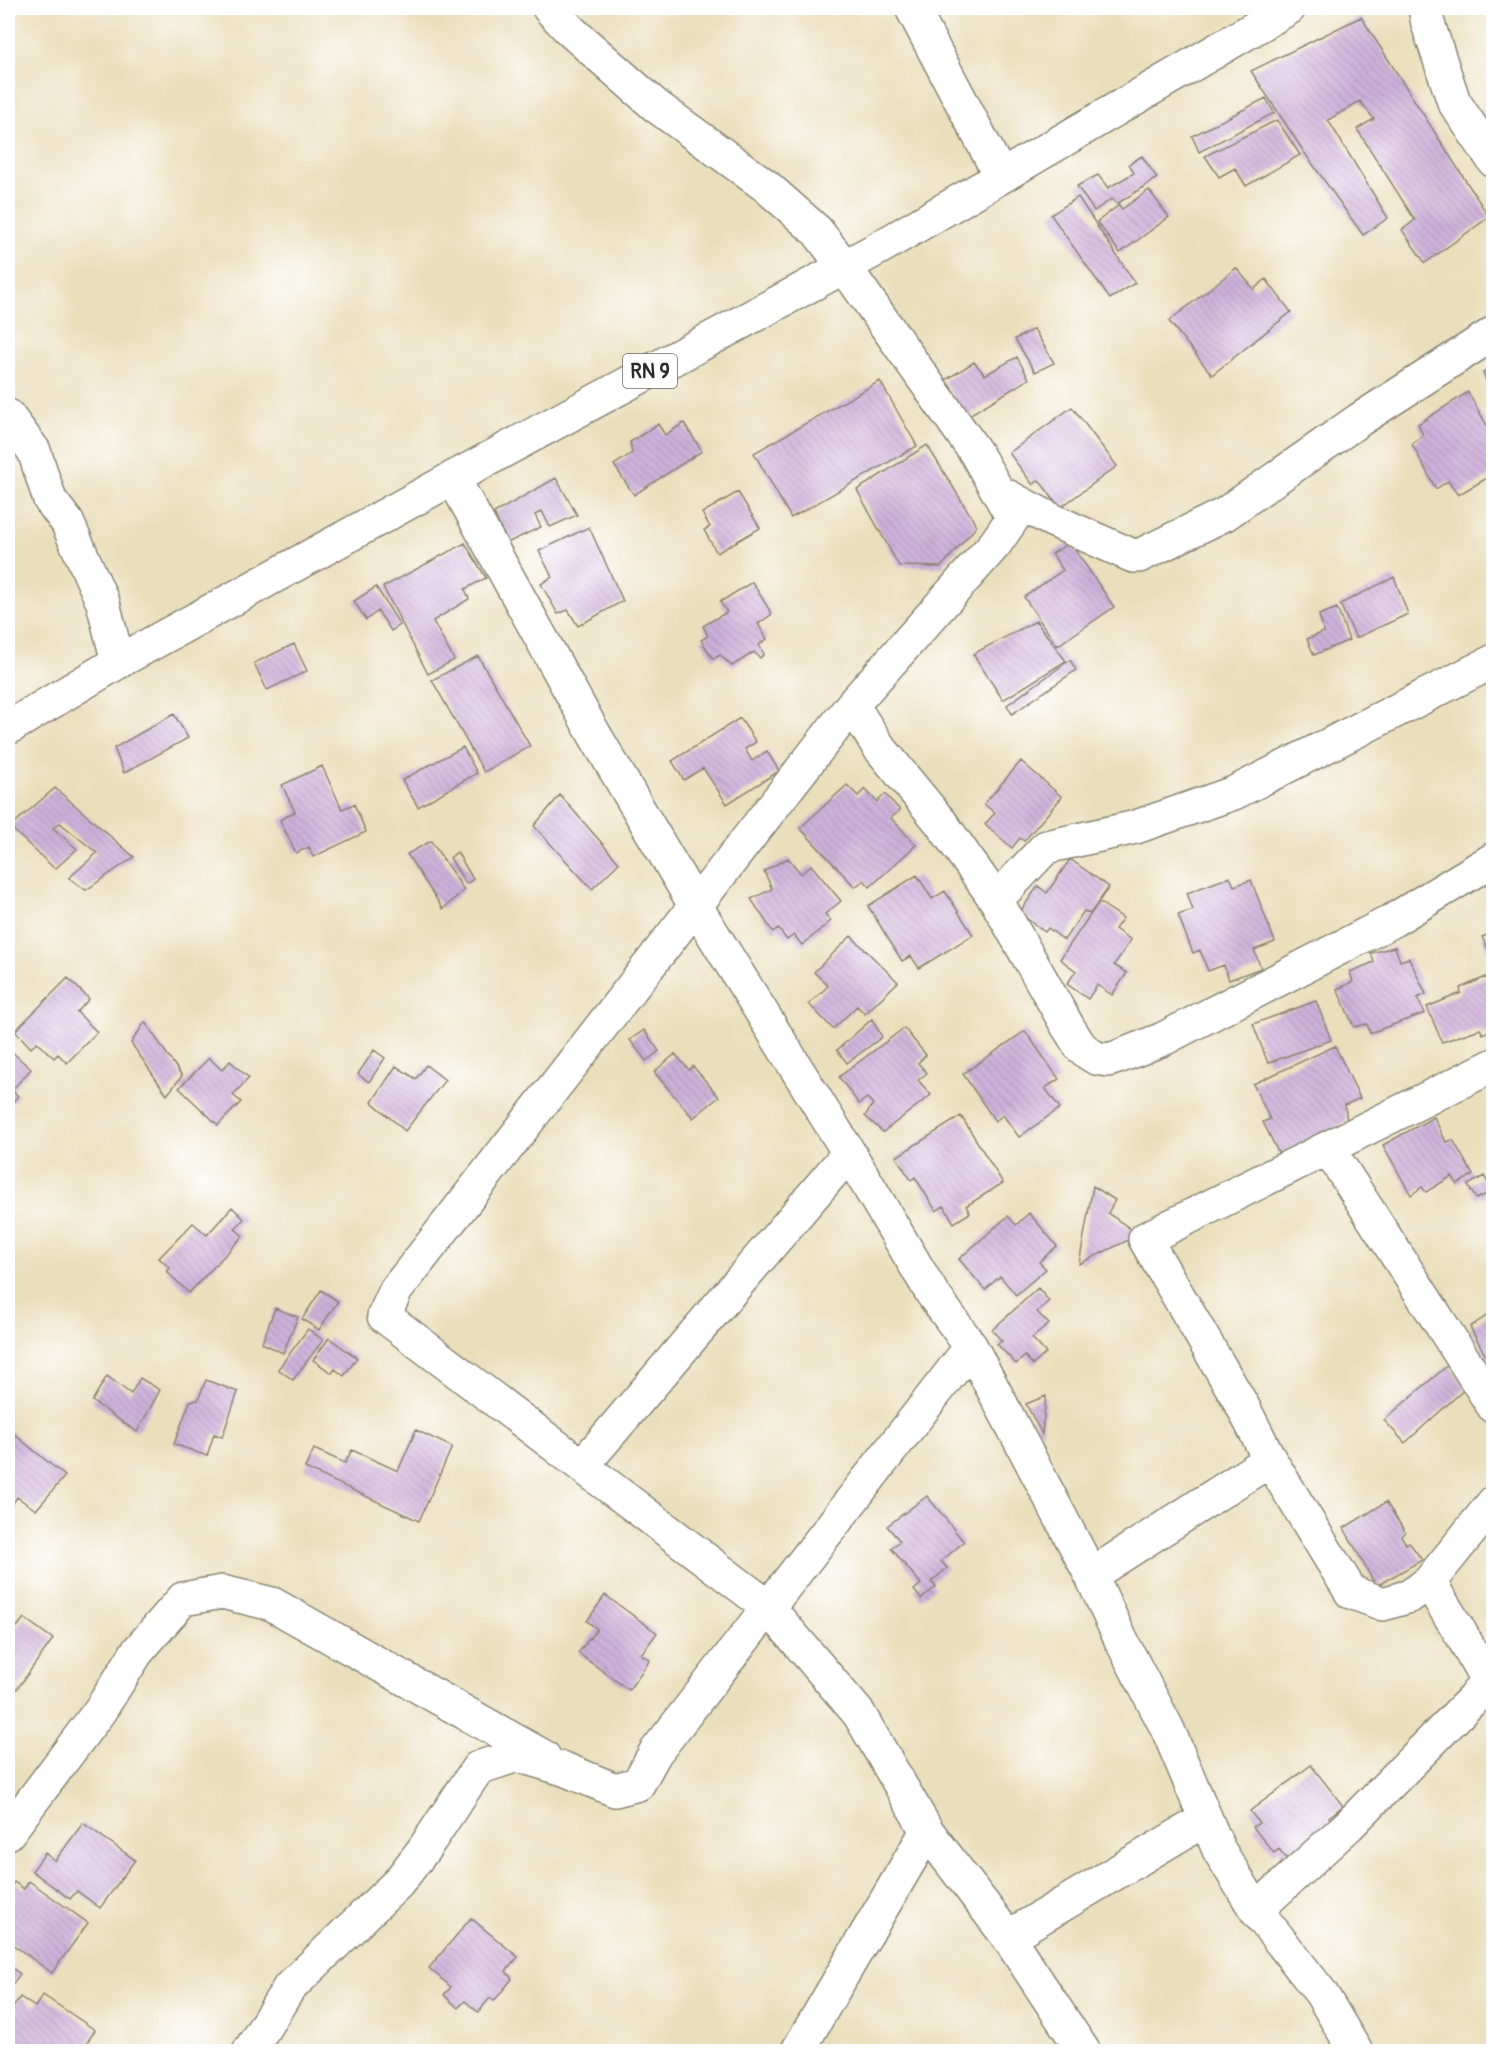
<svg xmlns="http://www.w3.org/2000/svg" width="1501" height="2059" font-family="Pangolin,sans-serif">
  <defs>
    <pattern id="building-back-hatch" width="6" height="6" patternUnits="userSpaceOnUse" patternTransform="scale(1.5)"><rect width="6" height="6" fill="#ceb1da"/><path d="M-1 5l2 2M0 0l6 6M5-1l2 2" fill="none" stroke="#b198bb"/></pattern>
  </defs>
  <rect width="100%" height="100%" fill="#fff"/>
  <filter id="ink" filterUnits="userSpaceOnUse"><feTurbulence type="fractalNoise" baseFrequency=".0167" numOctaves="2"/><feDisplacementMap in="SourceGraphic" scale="12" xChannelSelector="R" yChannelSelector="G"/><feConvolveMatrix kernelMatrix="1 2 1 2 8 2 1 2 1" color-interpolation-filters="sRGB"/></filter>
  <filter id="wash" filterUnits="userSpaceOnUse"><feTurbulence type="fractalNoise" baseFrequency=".008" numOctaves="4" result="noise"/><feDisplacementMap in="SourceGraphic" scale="24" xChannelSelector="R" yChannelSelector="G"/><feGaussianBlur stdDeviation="1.35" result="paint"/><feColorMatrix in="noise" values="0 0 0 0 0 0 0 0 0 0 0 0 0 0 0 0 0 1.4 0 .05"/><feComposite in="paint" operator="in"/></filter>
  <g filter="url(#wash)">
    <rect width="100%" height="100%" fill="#eadfbc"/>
    <g id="blocks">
      <path fill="url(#building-back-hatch)" d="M1361 17 1489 217 1425 263 1402 230 1415 220 1357 129 1374 119 1360 101 1328 120 1388 218 1363 235 1304 152 1251 71Z
        M1266 98 1274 113 1199 152 1192 136Z
        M1277 120 1300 155 1246 186 1235 168 1219 177 1205 156Z
        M1142 156 1157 178 1117 204 1112 199 1094 211 1077 186 1098 175 1108 188 1134 173 1129 164Z
        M1149 190 1169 217 1120 253 1097 222 1119 205 1122 209Z
        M1078 197 1135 283 1110 299 1051 215Z
        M1236 268 1254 289 1266 279 1291 312 1212 375 1169 321Z
        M1034 329 1054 363 1035 372 1015 339Z
        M1017 357 1029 379 966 417 944 381 974 362 985 375Z
        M1494 368V398H1493L1483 372Z
        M880 381 917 446 791 518 754 453Z
        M1468 392 1494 438V474L1458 495 1448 481 1436 489 1412 444 1423 435 1418 424Z
        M1072 407 1117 466 1060 508 1039 480 1033 485 1009 453Z
        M684 423 702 451 634 495 614 465 632 453 630 442 658 424 665 435Z
        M927 445 977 526 941 567 899 566 857 490Z
        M556 478 577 515 550 527 542 511 535 515 541 527 507 543 494 513Z
        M738 492 760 528 717 553 704 530 710 527 702 513Z
        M589 527 623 601 578 626 568 610 558 614 541 584 552 577 539 551Z
        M1070 542 1114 607 1057 646 1024 597 1063 570 1052 554Z
        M465 543 486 578 465 589 469 599 433 621 454 660 428 674 383 587Z
        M1394 577 1408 614 1356 638 1340 604Z
        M752 582 772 614 758 624 767 639 759 645 764 654 760 658 754 652 732 666 720 655 713 659 701 640 708 636 703 626 727 612 720 602Z
        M376 587 400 625 391 631 378 611 366 620 354 601Z
        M1337 608 1349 640 1314 655 1307 639 1324 632 1319 615Z
        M1036 621 1066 661 1003 700 973 654Z
        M294 644 307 671 267 690 254 663Z
        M478 656 530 746 484 772 432 680Z
        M1070 660 1076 670 1012 714 1007 705Z
        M174 714 188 738 124 773 114 748Z
        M740 718 756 742 745 749 752 761 767 751 779 771 727 804 703 768 684 780 672 761Z
        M463 747 477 773 418 807 402 780Z
        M1021 761 1062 797 1024 841 1020 838 1012 848 985 824 995 813 984 804Z
        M322 766 342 809 354 804 366 832 313 857 309 847 296 853 280 820 295 812 282 785Z
        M847 785 858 796 865 789 877 802 885 794 900 810 891 818 916 845 870 887 864 880 855 887 800 828Z
        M55 788 134 857 86 890 69 878 97 853 60 823 53 828 77 849 55 869 10 827Z
        M560 795 619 863 592 889 534 826Z
        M431 841 464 890 443 909 407 854Z
        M457 852 473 879 466 884 450 858Z
        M788 858 801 874 811 865 841 901 825 914 831 921 802 945 794 935 787 940 778 928 773 932 751 899 772 889 764 871Z
        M1070 859 1109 887 1090 914 1084 911 1064 940 1048 928 1045 932 1019 913 1038 886 1047 893Z
        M917 875 932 899 945 891 973 935 919 968 911 956 902 961 868 906Z
        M1230 877 1234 886 1251 880 1275 942 1254 950 1261 968 1229 980 1224 965 1208 971 1200 950 1193 953 1178 915 1193 910 1187 893Z
        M1099 902 1123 918 1115 929 1131 940 1114 965 1127 973 1112 995 1097 985 1088 999 1067 984 1076 971 1060 959Z
        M1494 932V963L1482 937Z
        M851 936 898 982 865 1014 857 1006 833 1029 809 1004 828 986 814 972Z
        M1395 947 1400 961 1409 958 1426 994 1417 998 1425 1013 1370 1033 1367 1024 1354 1027 1337 989 1353 982 1350 972 1374 962 1371 953Z
        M1486 977 1494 990V1028L1483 1034 1480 1029 1442 1042 1427 1007 1461 993 1460 988Z
        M68 978 89 999 77 1012 97 1032 67 1063 58 1054 54 1058 37 1042 31 1048 15 1031Z
        M1316 1001 1331 1040 1268 1063 1253 1024Z
        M872 1019 882 1037 847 1063 837 1050Z
        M145 1022 182 1076 167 1095 131 1043Z
        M904 1028 926 1055 918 1063 927 1073 918 1080 931 1095 883 1132 865 1116 873 1104 867 1098 859 1104 839 1077Z
        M644 1030 659 1051 646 1061 630 1040Z
        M1025 1031 1059 1079 1045 1088 1060 1108 1019 1137 1003 1115 995 1121 963 1074Z
        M1335 1046 1360 1098 1345 1105 1347 1122 1279 1154 1263 1122 1270 1119 1253 1084Z
        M374 1050 385 1058 369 1082 358 1074Z
        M12 1052 31 1069 12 1090 18 1096 8 1107V1057Z
        M675 1054 689 1070 693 1066 719 1097 693 1118 654 1072Z
        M209 1058 222 1070 230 1061 249 1078 233 1095 241 1102 218 1125 179 1088Z
        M426 1065 445 1080 405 1131 372 1102 396 1066 416 1079Z
        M961 1116 1003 1183 966 1206 970 1213 954 1223 944 1206 936 1211 915 1177 911 1180 896 1157Z
        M1434 1117 1446 1142 1453 1140 1473 1175 1457 1184 1452 1176 1426 1192 1422 1187 1411 1195 1383 1145Z
        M1484 1176 1493 1191 1476 1199 1468 1185Z
        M1093 1186 1115 1200 1108 1213 1139 1235 1079 1264Z
        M232 1207 244 1219 235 1229 243 1236 189 1293 167 1272 170 1268 159 1258 193 1223 207 1235Z
        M1029 1213 1057 1246 1039 1262 1046 1269 1016 1295 1000 1276 985 1290 959 1259 1008 1216 1016 1225Z
        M1038 1288 1049 1301 1037 1312 1049 1324 1032 1338 1046 1353 1033 1365 1025 1356 1016 1364 997 1344 1002 1341 992 1330Z
        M321 1290 338 1301 319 1330 302 1319Z
        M275 1308 298 1317 283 1353 262 1343Z
        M1494 1311V1365L1492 1367 1470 1327Z
        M308 1329 323 1340 293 1380 278 1369Z
        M329 1338 357 1358 344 1376 335 1369 332 1373 313 1360Z
        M1448 1365 1467 1387 1405 1443 1384 1420Z
        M107 1376 131 1394 140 1378 160 1390 137 1432 92 1401Z
        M206 1380 238 1392 222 1437 214 1434 207 1456 174 1444 190 1401 198 1400Z
        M1046 1396 1042 1434 1026 1404Z
        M8 1429 65 1476 36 1510 17 1497 8 1511Z
        M416 1430 452 1447 419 1521 305 1468 314 1449 345 1463 352 1450 398 1471Z
        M927 1496 964 1542 941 1561 947 1568 931 1582 936 1587 921 1599 914 1590 921 1584 891 1548 900 1541 887 1526Z
        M1386 1502 1405 1532 1401 1536 1406 1544 1409 1542 1422 1560 1376 1586 1344 1528Z
        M605 1595 657 1633 641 1654 650 1660 629 1690 578 1653 597 1629 587 1621Z
        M24 1618 53 1639 17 1689 8 1682V1620L17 1627Z
        M1311 1765 1343 1806 1329 1817 1338 1829 1292 1865 1279 1849 1274 1853 1253 1827 1259 1823 1250 1811Z
        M83 1823 135 1860 100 1908 77 1891 70 1899 32 1871 45 1853 55 1861Z
        M29 1881 88 1923 52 1973 8 1941V1890L14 1882 24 1889Z
        M471 1918 518 1957 506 1971 512 1979 494 2001 490 1998 478 2012 465 2001 458 2008 444 1995 451 1987 429 1968Z
        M8 1965 20 1974 8 1991Z
        M43 1995 95 2030 81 2052H8V2015L20 1997 35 2007Z"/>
    </g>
  </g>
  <g filter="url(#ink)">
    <use href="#blocks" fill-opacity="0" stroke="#8a8574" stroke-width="1.5"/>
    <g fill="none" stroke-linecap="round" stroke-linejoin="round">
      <g stroke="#8a8574" stroke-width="36">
        <path id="minor" d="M549 8 571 31 656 106 766 186 817 231 844 266 976 453 1013 518 995 544 852 705
          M912 8 1000 175
          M1425 8 1428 24 1454 102 1494 161
          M8 416 34 451 50 500 67 522 103 603 118 662
          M453 478 593 732 695 905 849 1153 932 1293 971 1347 1091 1575 1121 1640 1168 1730 1219 1850 1256 1910 1321 1993 1356 2052
          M999 492 1052 520 1133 556H1139L1225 514 1359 420 1494 333
          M996 900 1046 847 1136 827 1234 793 1494 661
          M1328 1148 1494 1407
          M849 1153 582 1466 767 1606 859 1714 927 1831
          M1270 1460 1351 1592 1383 1604 1410 1596 1429 1582
          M582 1466 384 1316 396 1290 852 705 879 747 942 824 996 900 1068 1027 1080 1046 1088 1053 1096 1058 1108 1060 1118 1057 1163 1039 1390 922 1494 859
          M1091 1575 1270 1460 1242 1405 1145 1239 1494 1065
          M8 1833 101 1709 137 1652 183 1599 222 1592 272 1604 544 1757
          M1256 1910 1349 1825 1474 1698 1487 1680 1460 1632 1429 1582 1494 1502
          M1008 1937 1084 2052
          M249 2052 289 1988 398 1883 424 1849 478 1768 517 1755 564 1769 615 1790 638 1784 655 1753 971 1347
          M797 2052 927 1831 1008 1937 1206 1819"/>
      </g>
      <g stroke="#8a8574" stroke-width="36">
        <path id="primary" d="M8 728 118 662 453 478 879 248 1289 8"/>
      </g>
      <use href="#minor" stroke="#fff" stroke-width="33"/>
      <use href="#primary" stroke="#fff" stroke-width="33"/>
    </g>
  </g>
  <g text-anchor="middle" stroke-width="5" stroke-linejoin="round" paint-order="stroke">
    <rect fill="#fff" stroke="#6b6b6b" stroke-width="1.5" x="623" y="354" width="54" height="34" rx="4.5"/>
    <g font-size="20" font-weight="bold" fill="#2b2b2b">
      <text x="650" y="378">RN 9</text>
    </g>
  </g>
  <rect width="1501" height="2059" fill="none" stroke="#fff" stroke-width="30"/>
</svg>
